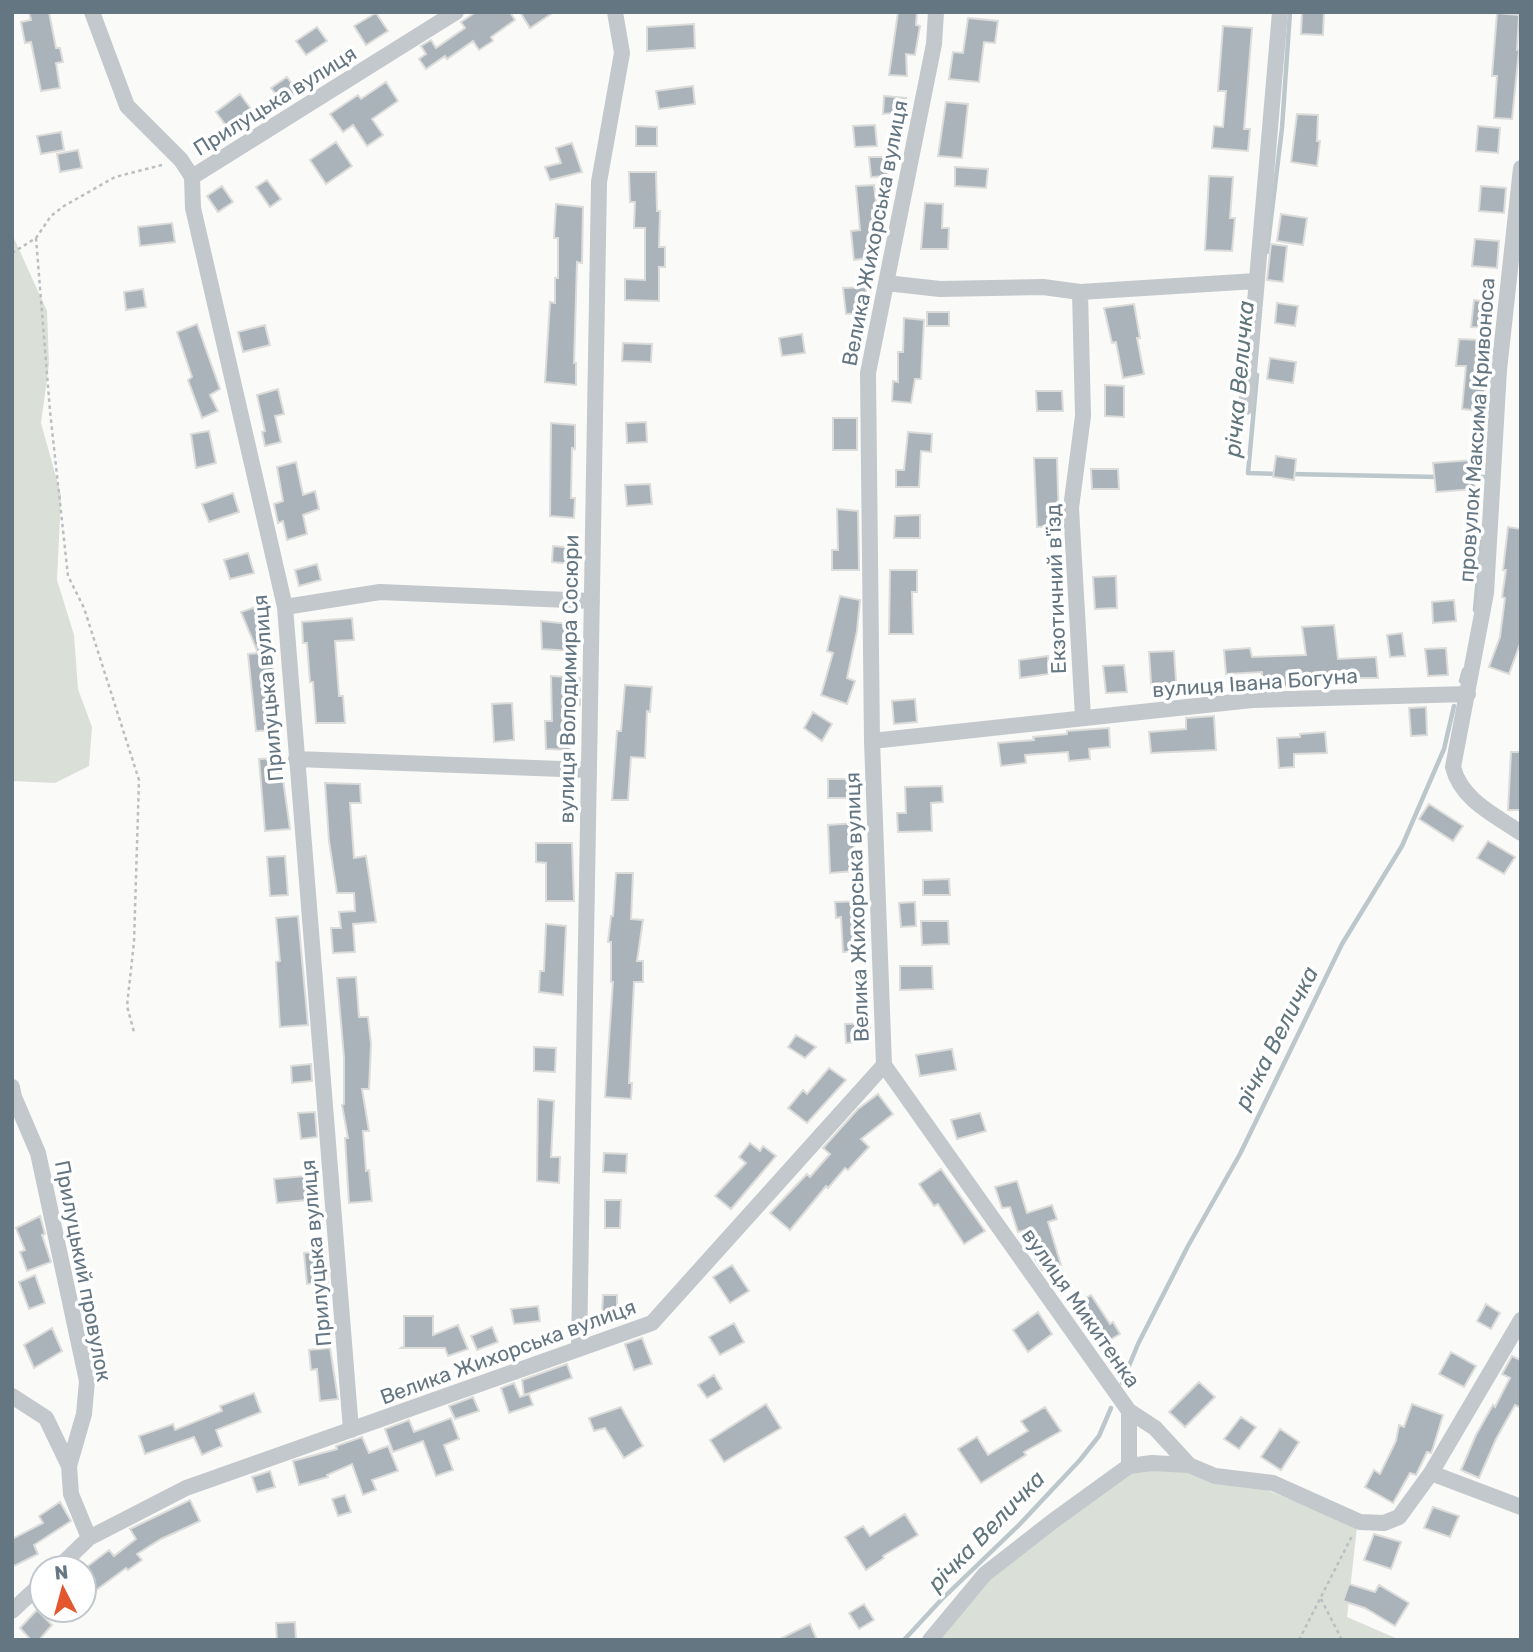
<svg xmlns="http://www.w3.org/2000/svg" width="1533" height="1652" font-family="Rubik,sans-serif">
  <rect width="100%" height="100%" fill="#fafaf8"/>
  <path fill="#dadfd7" d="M12 234 47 311 49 364 41 423 61 495 57 580 74 635 78 689 92 727 89 766 55 783 12 781Z
    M1189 1465 1243 1480 1357 1527 1347 1617 1400 1640H935L985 1574 1121 1472Z"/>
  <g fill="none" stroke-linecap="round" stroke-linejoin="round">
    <path stroke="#bbc7cb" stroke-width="4.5" d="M1267 252 1282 128 1290 12
      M1257 375 1248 473 1278 474
      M1290 474 1439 477
      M1468 477H1487
      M1475 610 1481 542
      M1461 681 1464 670
      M1122 1383 1138 1344 1188 1246 1240 1154 1342 944 1402 846 1444 749 1454 706
      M904 1640 941 1600 1019 1525 1080 1460 1099 1436 1111 1408"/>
  </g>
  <path fill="#aab3b9" stroke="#dcdcda" stroke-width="2" d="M29 12H49L56 48H60L63 62 56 63 60 88 41 91 31 42 25 43 21 22 31 20Z
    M476 12H510L515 20 491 37 493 41 479 50 473 41 447 59 445 56 426 69 419 59 426 54 421 46 431 40 436 48 465 28 461 22Z
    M520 12H554L530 28Z
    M898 12H917L916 25 920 26 915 55 906 54 907 76 889 75Z
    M1302 12H1324L1323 35 1301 34Z
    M376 13 388 31 366 45 354 26Z
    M1497 13 1519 15 1517 50H1519L1512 119 1494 118 1497 76H1492Z
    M968 18 998 21 995 43 984 42 979 82 949 79 953 52 963 53Z
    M694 24 695 48 647 51V27Z
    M1223 26 1252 28 1244 129H1250L1248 151 1212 148 1214 126 1223 127 1226 91H1218Z
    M317 27 327 41 306 55 296 41Z
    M287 77 297 91 282 102 271 88Z
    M386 82 398 101 372 119 383 135 367 146 353 125 343 132 330 114 358 95 361 99Z
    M693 86 695 104 659 109 656 91Z
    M240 94 254 113 230 131 216 112Z
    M884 96 906 98 905 112 883 114Z
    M946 102 968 104 962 158 938 156Z
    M1297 114 1318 115 1317 141H1320L1317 166 1291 162Z
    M875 125 877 146 855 147 853 126Z
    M636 126 657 127V146H636Z
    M1478 126 1500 128 1498 153 1476 151Z
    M61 132 64 150 41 154 37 136Z
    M336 142 352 166 326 184 310 160Z
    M572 143 582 172 550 180 545 167 561 163 556 148Z
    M78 150 82 168 60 172 57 154Z
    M869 157H886L888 176 871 177Z
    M955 167 988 169 986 188 955 186Z
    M629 172H656L657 211H660L659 247H665V267H659V301L625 300V279L645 280V228H634L635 202H630Z
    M1209 176 1233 177 1230 218H1235L1232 251 1205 250Z
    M267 180 281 199 270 207 256 187Z
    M874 185 877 210H872L876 257 854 260 851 231 860 230 856 186Z
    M222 186 233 202 218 212 207 196Z
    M1481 186 1506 188 1504 213 1479 211Z
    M925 203 943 204 942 228H949L948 249H921Z
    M556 204 583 207 582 263 577 262 574 363H576V385L545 382 550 302 555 303V278H558V238H554Z
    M1281 214 1307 218 1303 245 1277 241Z
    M172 223 175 242 140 246 138 227Z
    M1475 239 1499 241 1497 268 1472 266Z
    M1271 244 1287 246 1283 282 1267 280Z
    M866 287 868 313 846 314 843 288Z
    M143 289 146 307 126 310 124 292Z
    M1474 300 1494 303 1492 328 1471 327Z
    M1277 303 1298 306 1295 326 1275 323Z
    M1134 304 1140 338H1137L1144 374 1123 378 1116 342 1112 343 1104 308Z
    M927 312H949V326H927Z
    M904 318 924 320 921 379H915L911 403 892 401 893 381 898 382V352H903Z
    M197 324 220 389 210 395 218 411 202 418 188 380 192 377 177 332Z
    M265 325 270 345 243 352 238 332Z
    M802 334 805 353 782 356 779 338Z
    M1459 339 1481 340 1477 382H1486L1483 411 1462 409 1466 366H1456Z
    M623 343 652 344 651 362 622 361Z
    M1270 358 1296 362 1293 383 1267 379Z
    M1105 385 1124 386V417L1105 416Z
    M278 389 284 414 275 416 281 442 265 446 262 432 265 431 257 395Z
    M1036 391H1062L1063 411H1037Z
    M833 418H857V450H833Z
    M646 422 647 442 627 443 626 423Z
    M551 423 575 425V449L572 448 571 498H575L574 518 550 516Z
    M209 431 216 463 196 468 191 434Z
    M908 432 932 434 931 452 921 451 919 487H896V470H904Z
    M1276 456 1296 459 1294 480 1273 477Z
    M1034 458H1057L1059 526 1037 527Z
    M1472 460 1475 489 1436 492 1433 463Z
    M296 462 303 495 315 491 319 509 303 515 307 534 287 540 283 521 278 523 274 504 283 501 277 467Z
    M1091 469H1118L1119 489H1092Z
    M650 484 652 504 627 506 625 485Z
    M233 493 239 512 209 522 202 504Z
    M837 509 858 511 859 570H832V550H838Z
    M920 515V538H894L895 516Z
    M1508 527 1521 529V641L1509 674 1489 667 1500 637 1505 598 1502 597 1506 570H1503Z
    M553 546 573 548V564L552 562Z
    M248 553 254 573 230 579 224 560Z
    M317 564 321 580 299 586 295 570Z
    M890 570H917V592H912L913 634H889Z
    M1116 576 1117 608 1095 609 1093 577Z
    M840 596 860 600 857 631 847 678 855 681 847 704 821 695 833 653 827 651Z
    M1454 600 1456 621 1433 623 1432 602Z
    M261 605 272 634 270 636 279 730 256 731 248 654 258 653 241 612Z
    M352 618 354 640 335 641 339 696H343L345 723H316L313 682H310L307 643H303L302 622Z
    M541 621 570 624 571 651 542 649Z
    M1334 625 1338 659 1376 657 1378 678H1310V685L1262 687V672L1226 674 1224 650 1250 648 1252 657 1306 655 1302 627Z
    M1402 633 1405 656 1390 657 1387 635Z
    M1446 648 1448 675 1428 676 1425 649Z
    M1174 651 1177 697 1152 698 1149 652Z
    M1048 656 1049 674 1020 678 1019 660Z
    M1124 665 1127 692 1106 693 1103 666Z
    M551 676 580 678V705L568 704 570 750 546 749 545 721H552Z
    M625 685 652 687 650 712 647 711 645 758 631 757 628 800H612L617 731H621Z
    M915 699 917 722 894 724 892 701Z
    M512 703 514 740 494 742 492 704Z
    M1426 707 1427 735 1411 736 1409 708Z
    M813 712 832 724 822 741 804 728Z
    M1214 716 1216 750 1151 753 1149 732 1186 729V718Z
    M1109 728 1110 747 1089 749 1090 759 1069 761 1068 752 1025 755 1026 763 1001 766 998 743 1034 740 1033 737 1067 734V731Z
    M1325 732 1327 753 1294 754V767L1279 768 1277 738 1300 737V734Z
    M1511 752H1521V810H1508Z
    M280 758 290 829 265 831 259 759Z
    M828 779H850V798H828Z
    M325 783 360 784 361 803H350L354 858 366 856 376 922 353 924 355 952 333 953 331 928H341L339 912 355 911 354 893H337L329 841Z
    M942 786 943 802 931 803 932 831 898 832 897 813H906L905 787Z
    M1429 804 1463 826 1453 841 1419 819Z
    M857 823V844H854L855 871 830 873 828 825Z
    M1488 841 1515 857 1504 874 1477 858Z
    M536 843H572L574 901H546V863L536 862Z
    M285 856 288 895 270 896 267 857Z
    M616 873H633L631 919 643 920 637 961H643V982H634L629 1083H632L631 1099 605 1097 613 982H611V942H608L611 916H613Z
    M949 879 950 895H923V880Z
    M860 901 861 951 843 952 841 917 836 918 835 902Z
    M915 902 916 926 901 927 899 903Z
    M298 916 308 1025 280 1027 276 962 280 961 276 918Z
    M921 921H948L949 944 922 945Z
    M546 924 566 926 563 995 539 992 540 971H544Z
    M900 966H932L933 989 900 990Z
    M356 977 359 1017H368L371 1044 369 1089H362L369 1131H363L366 1171 369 1170 372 1201 349 1203 345 1138H348L342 1105 344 1104V1057L337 978Z
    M870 1023V1042L846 1043 845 1024Z
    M796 1035 816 1047 805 1058 788 1047Z
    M534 1047 556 1048 555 1072 534 1071Z
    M952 1049 956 1070 920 1076 916 1055Z
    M311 1064 312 1081 292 1083 291 1066Z
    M829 1068 846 1080 807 1123 788 1108 803 1090 807 1094Z
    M878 1094 893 1114 861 1139 869 1147 848 1170 845 1168 828 1188 826 1186 790 1230 770 1213 807 1174 810 1177 830 1154 823 1148 858 1109Z
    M538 1099 554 1101 551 1157H560L559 1183 537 1181Z
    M315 1112 317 1137 301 1139 298 1113Z
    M980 1113 986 1131 957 1139 951 1120Z
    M750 1143 760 1151 763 1146 776 1156 731 1209 715 1196 746 1163 739 1157Z
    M604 1153 627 1154 626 1173 603 1172Z
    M941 1169 985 1231 964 1244 938 1204 934 1206 919 1184Z
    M305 1176 307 1200 277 1203 274 1179Z
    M1017 1181 1027 1213 1052 1205 1057 1219 1048 1222 1061 1265 1042 1270 1036 1261 1026 1230 1018 1232 1010 1207 1002 1208 995 1187Z
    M605 1200H621L620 1228H605Z
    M40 1216 45 1234 42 1235 51 1262 27 1271 20 1252 25 1250 16 1228Z
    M325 1251 328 1282 307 1284 304 1253Z
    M732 1265 749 1291 730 1303 713 1277Z
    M35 1275 45 1303 29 1309 19 1282Z
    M603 1295H617V1312L602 1313Z
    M1091 1295 1110 1324 1113 1322 1120 1334 1101 1345 1086 1322 1083 1323 1071 1306Z
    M1486 1304 1500 1313 1491 1329 1477 1321Z
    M538 1306 540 1321 514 1324 511 1309Z
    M1038 1312 1052 1334 1028 1352 1013 1330Z
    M404 1316H433V1335L458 1325 468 1349 448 1356 445 1348H401L404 1346Z
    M734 1323 744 1342 720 1355 709 1337Z
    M492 1327 498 1342 477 1350 471 1336Z
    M52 1328 62 1351 34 1368 24 1345Z
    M642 1338 652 1364 634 1370 625 1344Z
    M330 1348 338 1399 320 1401 317 1369 311 1370 309 1350Z
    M1451 1352 1476 1366 1464 1387 1439 1374Z
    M1512 1356 1520 1360 1521 1358V1408L1515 1405 1496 1439 1479 1478 1461 1470 1476 1435 1493 1405 1495 1407 1510 1378 1502 1374Z
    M567 1364 572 1378 524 1395 522 1380Z
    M714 1375 722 1389 707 1398 698 1385Z
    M1199 1382 1215 1397 1185 1427 1169 1412Z
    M514 1383 520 1397 529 1394 533 1405 509 1413 501 1388Z
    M254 1393 261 1412 216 1430 222 1446 202 1455 194 1437 145 1454 139 1436 173 1424 175 1430 222 1411 220 1406Z
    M473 1397 479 1411 455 1419 449 1406Z
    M766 1404 781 1428 724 1462 710 1440Z
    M1412 1404 1443 1415 1433 1448 1431 1453 1427 1452 1416 1475 1410 1473 1393 1503 1365 1487 1374 1470 1380 1474 1396 1441 1399 1425 1404 1427Z
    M621 1407 643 1446 624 1458 605 1428 594 1431 589 1418Z
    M1045 1407 1061 1431 1024 1452 1026 1455 981 1483 958 1449 977 1437 988 1455 1028 1431 1021 1421Z
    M1241 1417 1256 1427 1239 1449 1224 1439Z
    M451 1418 459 1439 444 1445 453 1470 436 1476 423 1441 393 1452 385 1429 409 1420 414 1432Z
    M1280 1429 1299 1442 1281 1470 1261 1457Z
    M362 1437 369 1453 388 1446 398 1471 372 1480 376 1490 363 1495 352 1464 327 1475 328 1477 299 1485 293 1461 337 1449 336 1446Z
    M270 1471 275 1487 257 1492 252 1477Z
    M345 1495 351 1512 338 1516 332 1499Z
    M190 1500 200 1521 161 1539 137 1554 142 1560 128 1570 126 1568 84 1599V1569L109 1550 114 1556 136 1539 130 1529Z
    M60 1502 71 1521 34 1545 38 1554 12 1567V1539L43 1523 39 1516Z
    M1433 1507 1459 1516 1450 1537 1424 1528Z
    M905 1514 918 1535 883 1556 884 1558 866 1570 845 1537 863 1526 870 1536Z
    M1374 1534 1401 1542 1391 1569 1364 1560Z
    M1349 1584 1375 1592 1379 1585 1409 1603 1395 1626 1365 1608 1343 1601Z
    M864 1604 874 1620 859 1629 849 1613Z
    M37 1610 52 1625 39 1640H31L20 1628Z
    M295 1622 296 1640H277L276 1623Z
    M810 1624 817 1640H778Z"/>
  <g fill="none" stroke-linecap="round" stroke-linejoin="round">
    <path stroke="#bbbfc2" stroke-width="2.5" stroke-dasharray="3.5 3.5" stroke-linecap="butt" d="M36 238 50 411 68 576 84 608 139 780 134 942 127 1006 134 1032
      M12 253 36 238 51 216 64 206 115 177 162 165
      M1321 1599 1342 1640
      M1299 1640 1353 1534"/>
    <path stroke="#c3c8cc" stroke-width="16" d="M92 12 127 106 181 160 192 177
      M1521 168 1499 370 1486 593 1453 767C1461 800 1495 815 1521 833
      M886 283 940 289 1043 287 1080 292 1256 281
      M1080 292 1083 416 1071 508 1083 717
      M1246 407 1280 12
      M285 607 380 592 592 601
      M872 741 1252 700 1468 694
      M296 759 589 770
      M884 1065 1129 1411 1155 1428 1189 1465 1215 1476 1273 1483 1360 1522 1384 1523 1399 1517 1431 1473 1521 1320
      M12 1087 14 1097 38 1153 87 1381 84 1414 69 1466
      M579 1349 599 182 622 53 615 12
      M12 1396 46 1418 69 1466 71 1494 89 1538
      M351 1430 285 607 193 208 192 177 456 12
      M1129 1466 1152 1463 1189 1465
      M1431 1473 1521 1507
      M58 1568 89 1538 186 1488 652 1323 884 1065 872 741 868 373 934 44 936 12
      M12 1611 42 1583
      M930 1640 985 1574 1053 1521 1129 1466V1411"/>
  </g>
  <g text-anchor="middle" stroke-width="7" stroke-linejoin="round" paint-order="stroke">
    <g font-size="21" fill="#657683" stroke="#fff">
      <text transform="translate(275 101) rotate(-32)" y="7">Прилуцька вулиця</text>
      <text transform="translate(875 233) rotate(-79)" y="7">Велика Жихорська вулиця</text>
      <text transform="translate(1477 430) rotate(-86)" y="7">провулок Максима Кривоноса</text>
      <text transform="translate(1056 589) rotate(-92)" y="7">Екзотичний в'їзд</text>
      <text transform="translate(569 679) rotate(-89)" y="7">вулиця Володимира Сосюри</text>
      <text transform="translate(1255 683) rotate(-4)" y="7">вулиця Івана Богуна</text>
      <text transform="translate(268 688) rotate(-95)" y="7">Прилуцька вулиця</text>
      <text transform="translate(857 907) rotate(-92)" y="7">Велика Жихорська вулиця</text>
      <text transform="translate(316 1253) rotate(-95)" y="7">Прилуцька вулиця</text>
      <text transform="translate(83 1271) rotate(79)" y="7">Прилуцький провулок</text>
      <text transform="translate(1081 1308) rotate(55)" y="7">вулиця Микитенка</text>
      <text transform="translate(508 1352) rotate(-20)" y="7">Велика Жихорська вулиця</text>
    </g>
    <g font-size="23" font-style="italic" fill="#60757c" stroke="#fff">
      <text transform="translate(1239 379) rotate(-85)" y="8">річка Величка</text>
      <text transform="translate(1276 1038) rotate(-63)" y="8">річка Величка</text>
      <text transform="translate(986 1531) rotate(-46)" y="8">річка Величка</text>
    </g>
  </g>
  <rect width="1533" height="1652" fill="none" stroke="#657683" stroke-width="28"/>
  <g transform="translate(63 1589) rotate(354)"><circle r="33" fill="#ffffff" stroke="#c1c8cd" stroke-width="2"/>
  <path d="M0-5L12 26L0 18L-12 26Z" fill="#e4572e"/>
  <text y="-10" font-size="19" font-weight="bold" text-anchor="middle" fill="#657683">N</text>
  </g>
</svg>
